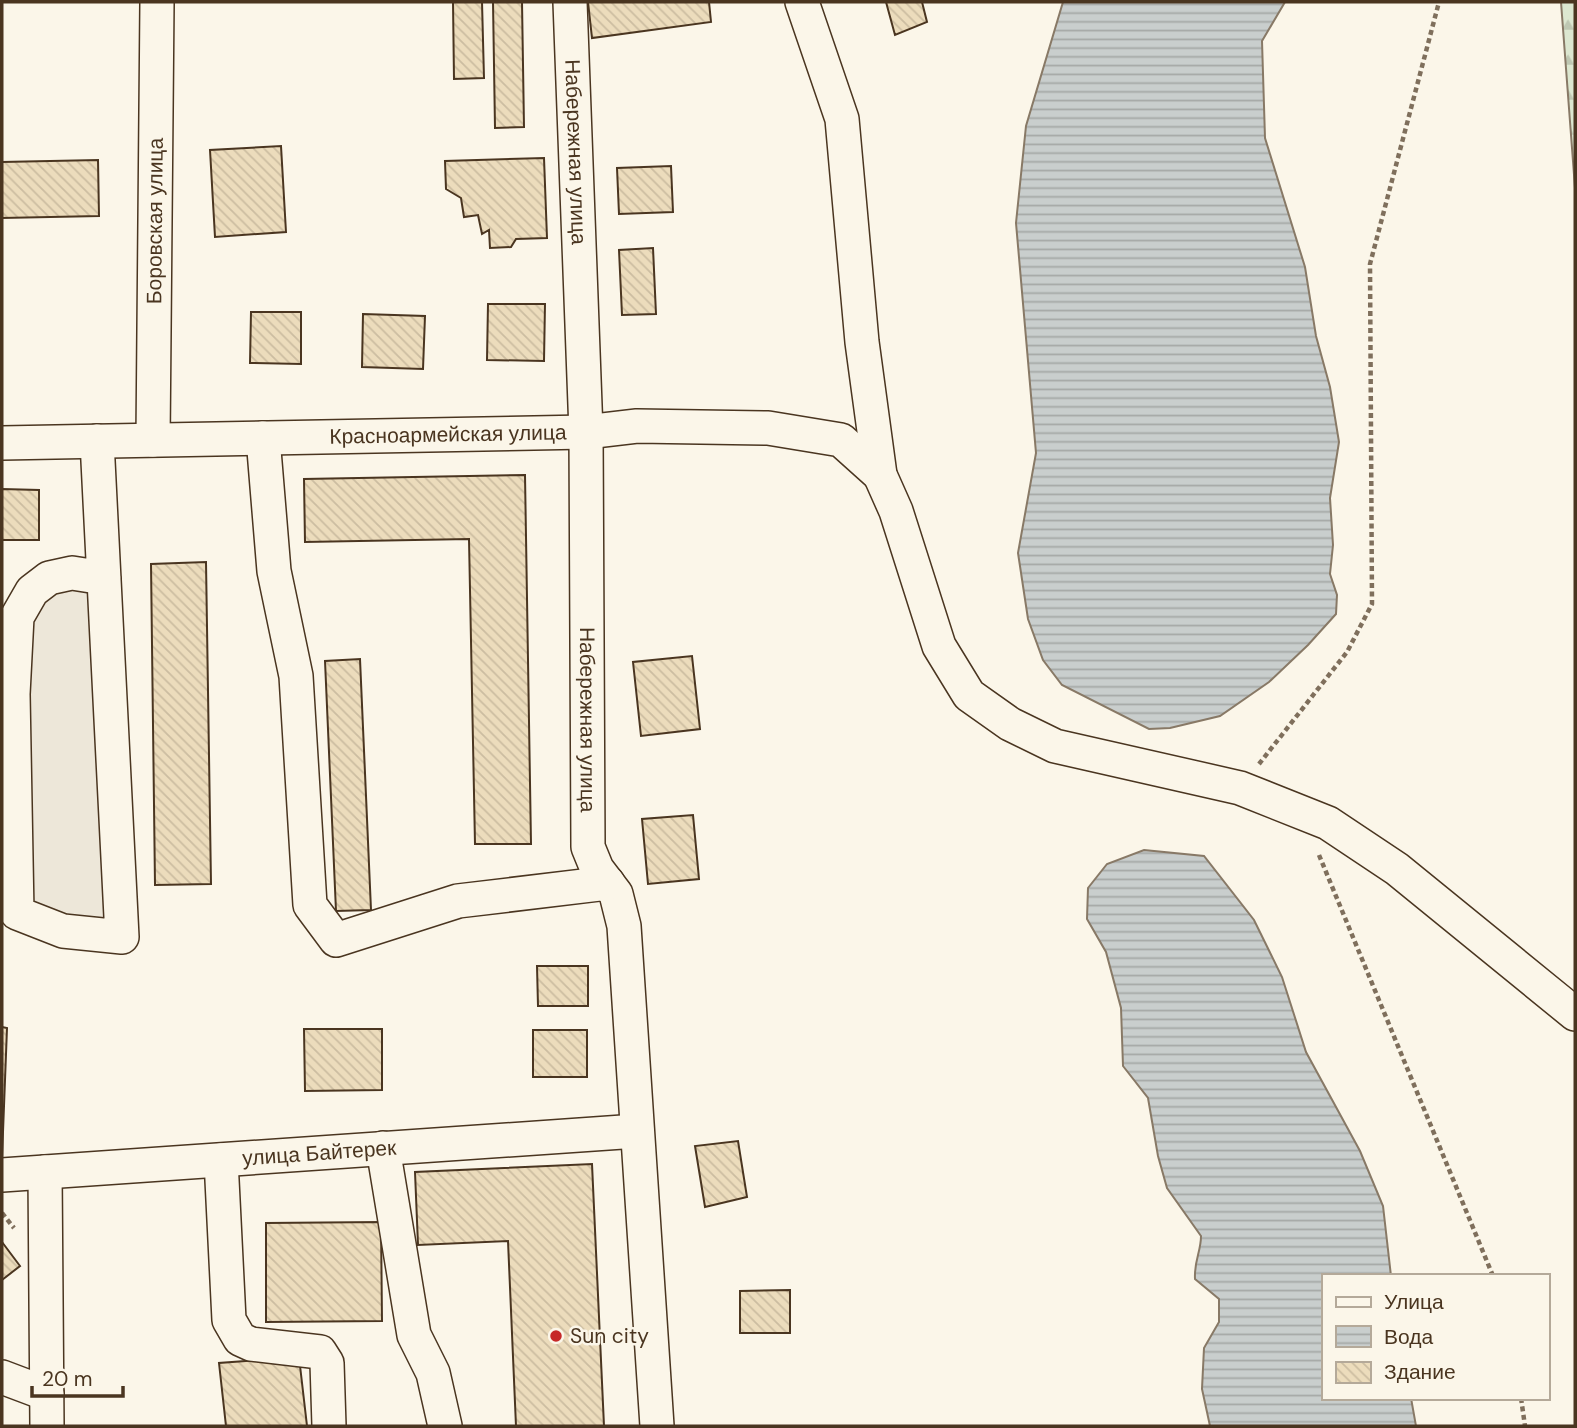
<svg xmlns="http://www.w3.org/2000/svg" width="1577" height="1428" font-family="'DM Sans',sans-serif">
  <defs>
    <pattern id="forest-firs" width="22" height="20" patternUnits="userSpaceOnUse" patternTransform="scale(1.75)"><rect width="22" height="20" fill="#dce7d0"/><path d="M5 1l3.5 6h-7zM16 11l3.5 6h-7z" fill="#bec7b2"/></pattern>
    <pattern id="water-rules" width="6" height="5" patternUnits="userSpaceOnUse" patternTransform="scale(1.75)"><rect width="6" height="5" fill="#c9cecd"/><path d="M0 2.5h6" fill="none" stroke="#a5a8a6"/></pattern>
    <pattern id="building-back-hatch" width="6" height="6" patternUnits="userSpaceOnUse" patternTransform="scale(1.75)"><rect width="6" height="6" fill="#ecdcbc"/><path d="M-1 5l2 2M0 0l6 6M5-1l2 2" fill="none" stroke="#ccbda1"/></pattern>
  </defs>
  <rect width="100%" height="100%" fill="#fbf6e9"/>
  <path fill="url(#forest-firs)" stroke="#887966" stroke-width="2" d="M1561 2H1575V188Z"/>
  <path fill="#ede7d9" stroke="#887966" stroke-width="2" d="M92 587 111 920 74 919 31 904 28 619 45 592Z"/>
  <path fill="url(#water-rules)" stroke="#887966" stroke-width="2" d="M1063 2H1285L1262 41 1265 138 1305 267 1316 336 1330 387 1339 442 1330 498 1333 545 1330 574 1337 595 1336 614 1308 645 1269 682 1220 716 1170 728 1149 729 1062 685 1043 660 1028 619 1018 553 1036 453 1016 223 1026 126Z
    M1144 850 1204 856 1254 920 1282 977 1306 1052 1360 1151 1383 1206 1391 1276H1323V1398H1411L1416 1426H1210L1202 1389 1204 1348 1219 1322V1299L1195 1279C1194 1260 1201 1252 1201 1236L1167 1188 1158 1156 1148 1098 1123 1066 1121 1008 1106 952 1087 919 1088 888 1107 864Z"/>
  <path fill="url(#building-back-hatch)" stroke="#4a3520" stroke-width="2" d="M453 2H482L484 78 454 79Z
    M493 2H522L524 127 495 128Z
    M588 2H709L711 22 592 38Z
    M886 2H922L927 22 895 35Z
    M281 146 286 232 215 237 210 150Z
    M544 158 547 238 516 239 511 247 490 248 489 230 482 234 478 215 464 217 461 198 446 189 445 161Z
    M98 160 99 216 2 218V162Z
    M671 166 673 212 619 214 617 168Z
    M653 248 656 314 622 315 619 250Z
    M488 304H545L544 361 487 360Z
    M251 312H301V364L250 363Z
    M363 314 425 316 423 369 362 367Z
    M525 475 531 844H475L469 539 305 542 304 479Z
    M2 489 39 490V540H2Z
    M206 562 211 884 155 885 151 564Z
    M692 656 700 729 641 736 633 662Z
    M360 659 371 910 336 911 325 661Z
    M693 815 699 879 648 884 642 819Z
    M537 966H588V1006H538Z
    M2 1027 7 1028 2 1158Z
    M304 1029H382V1090L305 1091Z
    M533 1030H587V1077H533Z
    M738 1141 747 1197 705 1207 695 1146Z
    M592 1164 604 1426H516L508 1241 418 1245 415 1172Z
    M381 1222 382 1321 266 1322V1223Z
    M2 1242 20 1266 2 1280Z
    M790 1290V1333H740V1291Z
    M299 1357 307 1426H226L219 1363Z"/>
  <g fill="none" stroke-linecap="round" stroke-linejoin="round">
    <g stroke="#4a3520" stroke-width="36">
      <g id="minor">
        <path id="s1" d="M570 2 586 432 588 847 597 869 616 894 624 926 657 1426"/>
        <path d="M802 2 842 119 862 342 880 475 896 511 939 646 969 695 1010 724 1055 746 1240 788 1328 823 1397 869 1575 1014"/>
        <path d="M263 438 274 571 296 676 310 905 336 940 458 901 608 883"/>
        <path id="s2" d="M153 440 157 2"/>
        <path d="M97 441 122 937 63 931 17 913 13 694 17 617 32 591 49 578 72 573 104 578"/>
        <path id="s3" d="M2 443 586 432 637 426 768 428 841 440 880 475"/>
        <path d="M383 1148 414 1335 433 1373 445 1426"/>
        <path d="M221 1160 229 1320 240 1339 251 1344 320 1352 327 1363 329 1426"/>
        <path d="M45 1172 47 1426"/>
        <path id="s4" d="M2 1175 637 1131"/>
        <path d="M2 1377 47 1394"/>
      </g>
    </g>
    <path stroke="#7f6f5c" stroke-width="4.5" stroke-dasharray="5 3.5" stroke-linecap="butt" d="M1259 764 1347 652 1372 604 1370 264 1439 2
      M1319 855 1493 1276
      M2 1213 14 1228
      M1521 1398 1525 1426"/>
    <use href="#minor" stroke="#fbf6e9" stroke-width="33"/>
  </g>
  <circle fill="#c62828" stroke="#fbf6e9" stroke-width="2.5" cx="556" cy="1336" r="7"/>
  <g text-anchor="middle" stroke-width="5" stroke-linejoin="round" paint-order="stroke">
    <g font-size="21" fill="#4a3520" stroke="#fbf6e9">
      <text dy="7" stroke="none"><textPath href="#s1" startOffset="150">Набережная улица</textPath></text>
      <text dy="7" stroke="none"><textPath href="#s2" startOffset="219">Боровская улица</textPath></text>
      <text dy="7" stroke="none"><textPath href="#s3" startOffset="446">Красноармейская улица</textPath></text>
      <text dy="7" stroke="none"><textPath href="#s1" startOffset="718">Набережная улица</textPath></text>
      <text dy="7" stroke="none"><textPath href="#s4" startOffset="318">улица Байтерек</textPath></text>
    </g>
    <g font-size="21" fill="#4a3520" stroke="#fbf6e9" text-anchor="start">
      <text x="570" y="1343">Sun city</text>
    </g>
  </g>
  <rect width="1577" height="1428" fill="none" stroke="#4a3520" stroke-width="7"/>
  <rect x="1322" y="1274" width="228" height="126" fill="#fbf6e9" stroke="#b4a999" stroke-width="2"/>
  <rect x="1336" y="1297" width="35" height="10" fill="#fbf6e9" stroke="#b4a999" stroke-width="2"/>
  <text x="1384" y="1309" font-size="21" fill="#4a3520">Улица</text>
  <rect x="1336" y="1326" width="35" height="21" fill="url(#water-rules)" stroke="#b4a999" stroke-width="2"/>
  <text x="1384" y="1344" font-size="21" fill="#4a3520">Вода</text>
  <rect x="1336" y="1362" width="35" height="21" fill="url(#building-back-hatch)" stroke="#b4a999" stroke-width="2"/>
  <text x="1384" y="1379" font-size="21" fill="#4a3520">Здание</text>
  <path d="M32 1386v10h91v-10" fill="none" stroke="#4a3520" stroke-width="3.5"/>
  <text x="42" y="1386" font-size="21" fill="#4a3520" stroke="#fbf6e9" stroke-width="5" paint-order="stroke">20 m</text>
</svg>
